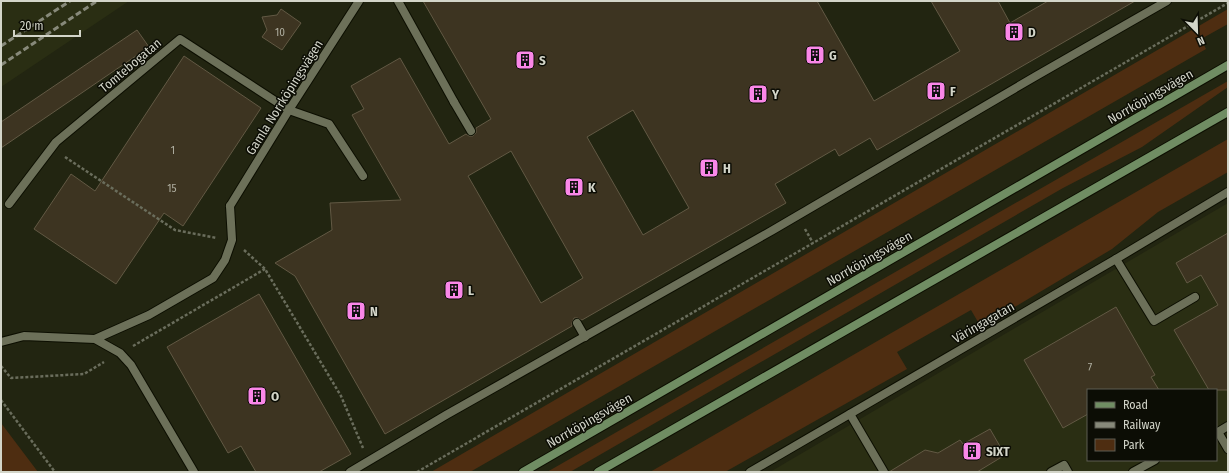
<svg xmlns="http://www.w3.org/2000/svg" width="1229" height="473" font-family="'Fira Sans Condensed',sans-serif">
  <rect width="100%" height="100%" fill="#222511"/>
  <path fill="#2a2e13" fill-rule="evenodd" d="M1 1H129L1 87Z
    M1228 203V472H770ZM1088 390H1216V460H1088Z"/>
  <path fill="#4e2d11" d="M1228 9V24L1201 39 1206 49 470 472H431Z
    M1228 81V87L1142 147 1063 188 570 472H547Z
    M1228 139V172L1158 212 1112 249 981 327 971 310 897 352 907 369 725 472H650Z
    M1 423 38 472H1Z"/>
  <path fill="#3d3421" stroke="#625944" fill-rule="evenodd" d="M423 1H817L874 101 960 51 931 1H998L1010 23 1048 1H1135L877 150 870 138 839 156 835 149 775 184 786 203 582 320 577 318H574L572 323V326L385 434 295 276 275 263 332 230 330 203 401 200 352 115 364 109 351 86 400 58 449 144 466 134 469 136H473L476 133V128L491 119ZM633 110 689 208 643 235 587 137ZM511 151 583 278 541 303 468 176Z
    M281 9 301 23 282 50 262 37 267 30 262 17 277 15Z
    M137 30 149 47 1 148V122Z
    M184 56 261 108 183 226 164 213 116 284 34 229 71 174 95 191Z
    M1228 233V390H1209L1174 330 1218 305 1201 275 1187 283 1176 263Z
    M259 294 351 454 319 472H256L241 446 228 453 167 347Z
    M1116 307 1155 375 1151 377 1159 390H1088V414L1063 428 1024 360Z
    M990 429 1005 455 977 472H889L925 450 938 453 960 440 963 444Z"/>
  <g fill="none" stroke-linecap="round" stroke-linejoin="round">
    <g stroke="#0c0e00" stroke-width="10">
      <path id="lane" d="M398 1 454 102
        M289 110 329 124 363 176
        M1116 259 1154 321 1195 297
        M95 339 149 315 213 278 225 260 232 240 230 206
        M1 342 24 336 95 339 120 353 131 365 194 472
        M850 414 884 472
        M1228 426 1218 432 1228 449
        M350 472 446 415 773 230 1036 76 1167 1
        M1051 472 1064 465 1068 472
        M1133 472 1155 460"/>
    </g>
    <g stroke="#0c0e00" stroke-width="10">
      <path id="street" d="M454 102 471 131
        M9 204 56 142 180 39 289 110
        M230 206 289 110 359 1
        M577 323 585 337
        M750 472 1116 259 1228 192"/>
    </g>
    <g stroke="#0c0e00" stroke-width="10">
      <path id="secondary" d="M523 472 1228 65
        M598 472 1228 112"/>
    </g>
    <path stroke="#6a6d5c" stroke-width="2.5" stroke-dasharray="3 2" stroke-linecap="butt" d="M65 157 175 230 217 238
      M805 229 813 243
      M244 250 265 269 341 396 363 448
      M133 346 265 269
      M1 366 11 378 84 374 104 362
      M1 400 55 472
      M417 472 1228 3"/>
    <use href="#lane" stroke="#6c7059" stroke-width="8"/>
    <use href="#street" stroke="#6c7059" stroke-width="8"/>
    <use href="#secondary" stroke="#708d63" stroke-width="8"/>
    <path stroke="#87897a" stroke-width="3" stroke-dasharray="6 3" stroke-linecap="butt" d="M1 46 70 1
      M1 65 97 1"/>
  </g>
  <defs>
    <g id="building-square" transform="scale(1)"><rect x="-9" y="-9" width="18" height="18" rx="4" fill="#fa87e8" stroke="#0c0d05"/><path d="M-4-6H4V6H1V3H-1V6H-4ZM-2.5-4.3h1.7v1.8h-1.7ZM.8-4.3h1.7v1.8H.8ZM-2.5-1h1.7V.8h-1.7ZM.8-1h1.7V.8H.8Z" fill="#111"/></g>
  </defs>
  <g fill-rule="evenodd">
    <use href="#building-square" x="1014" y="32"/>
    <use href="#building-square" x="815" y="55"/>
    <use href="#building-square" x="525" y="60"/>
    <use href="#building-square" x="936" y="91"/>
    <use href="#building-square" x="758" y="94"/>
    <use href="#building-square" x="709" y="168"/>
    <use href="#building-square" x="574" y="187"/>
    <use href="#building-square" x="454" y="290"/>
    <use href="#building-square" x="356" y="311"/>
    <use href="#building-square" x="257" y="396"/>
    <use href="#building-square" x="972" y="451"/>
  </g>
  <g text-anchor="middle" stroke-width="3" stroke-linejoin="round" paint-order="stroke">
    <g font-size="11" fill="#aead9f">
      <text x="280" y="36">10</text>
      <text x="173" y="154">1</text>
      <text x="172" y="192">15</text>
      <text x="1090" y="371">7</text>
    </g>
    <g font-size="13" font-weight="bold" fill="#d3d5c9" stroke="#0c0d05" text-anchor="start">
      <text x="1028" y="37">D</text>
      <text x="829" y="60">G</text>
      <text x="539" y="65">S</text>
      <text x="950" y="96">F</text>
      <text x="772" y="99">Y</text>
      <text x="723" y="173">H</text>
      <text x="588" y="192">K</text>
      <text x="468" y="295">L</text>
      <text x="370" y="316">N</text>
      <text x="271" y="401">O</text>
      <text x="986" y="456">SIXT</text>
    </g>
    <g font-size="13" fill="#d3d5c9" stroke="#0c0d05">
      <text transform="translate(130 65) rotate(-40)" y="5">Tomtebogatan</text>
      <text transform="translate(1150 96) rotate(-30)" y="5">Norrköpingsvägen</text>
      <text transform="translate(284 97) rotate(-58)" y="5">Gamla Norrköpingsvägen</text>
      <text transform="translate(869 258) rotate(-30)" y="5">Norrköpingsvägen</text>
      <text transform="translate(983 322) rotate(-30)" y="5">Väringagatan</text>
      <text transform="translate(589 420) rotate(-30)" y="5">Norrköpingsvägen</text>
    </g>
  </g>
  <rect width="1229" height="473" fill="none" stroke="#d3d5c9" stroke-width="4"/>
  <rect x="1087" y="389" width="130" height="72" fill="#0c0d05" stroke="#5c5d53"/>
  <rect x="1095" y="402" width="20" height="6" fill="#708d63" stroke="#5c5d53"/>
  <text x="1123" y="409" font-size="12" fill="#d3d5c9">Road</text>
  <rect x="1095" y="422" width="20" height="6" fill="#87897a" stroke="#5c5d53"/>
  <text x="1123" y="429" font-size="12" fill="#d3d5c9">Railway</text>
  <rect x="1095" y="439" width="20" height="12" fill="#4e2d11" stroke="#5c5d53"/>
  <text x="1123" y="449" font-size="12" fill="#d3d5c9">Park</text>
  <g transform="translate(1197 32) rotate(157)" stroke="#0c0d05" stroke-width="3" paint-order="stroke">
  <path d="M0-3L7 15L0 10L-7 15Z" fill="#d3d5c9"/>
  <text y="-6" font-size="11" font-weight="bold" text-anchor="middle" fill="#d3d5c9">N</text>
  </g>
  <path d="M14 30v6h66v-6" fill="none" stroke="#d3d5c9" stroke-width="2"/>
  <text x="20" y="30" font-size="12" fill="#d3d5c9" stroke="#0c0d05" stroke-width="3" paint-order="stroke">20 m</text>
</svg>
